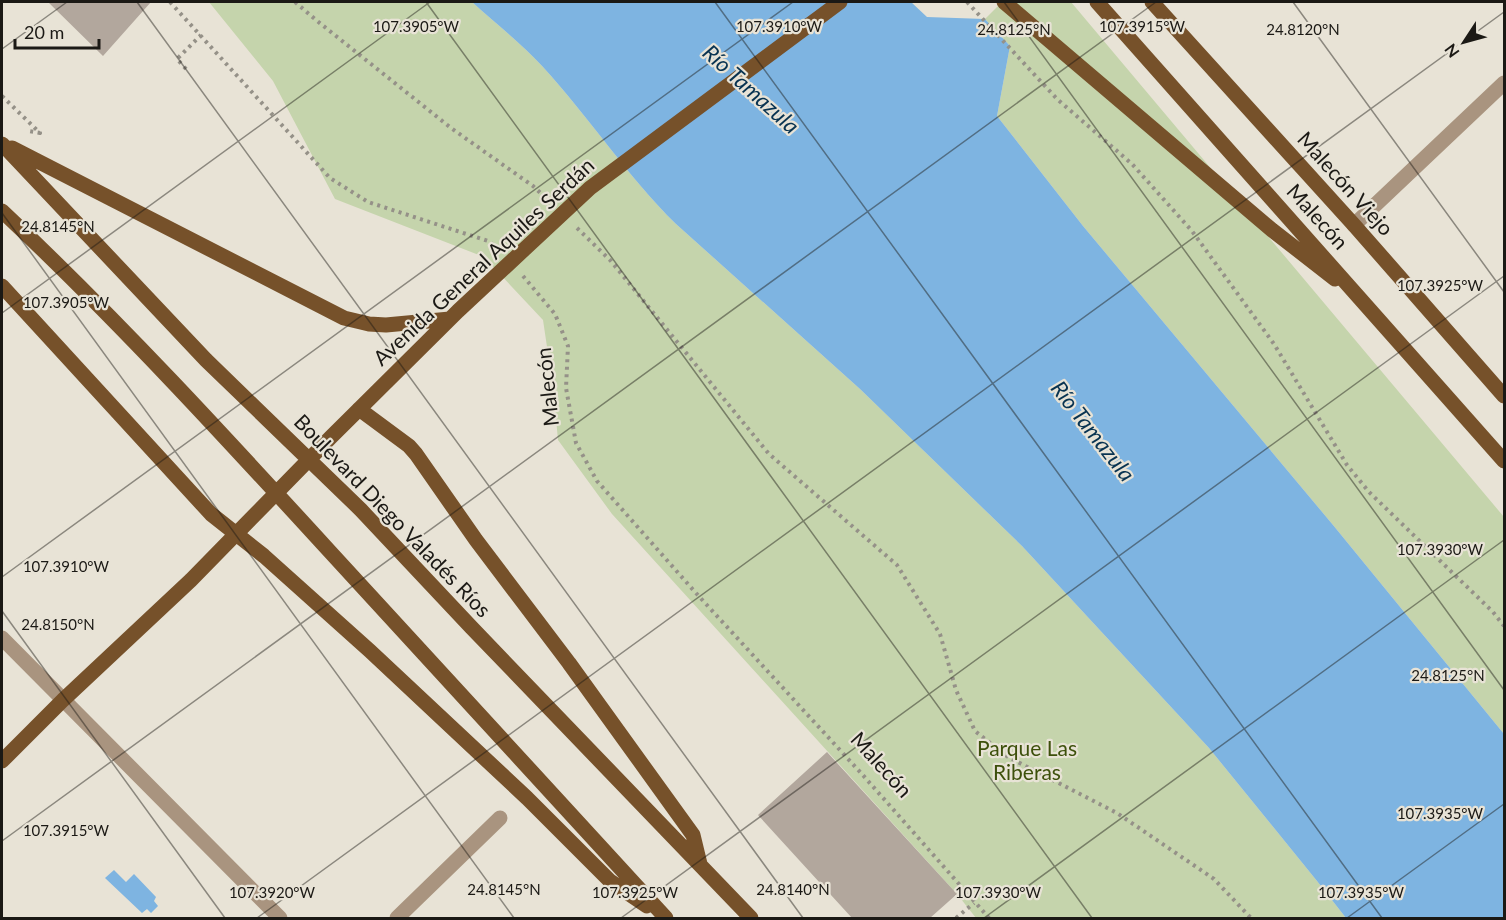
<svg xmlns="http://www.w3.org/2000/svg" width="1506" height="920" font-family="Lato,sans-serif">
  <rect width="100%" height="100%" fill="#e8e3d6"/>
  <path fill="#c5d4ac" d="M209 2H472C495 23 522 44 543 67 589 117 627 176 676 224L860 389 1022 546 1209 748 1317 881 1346 918H976L957 894 612 514 558 440 553 387 543 320 484 257 335 199 273 81Z
    M1002 2H1071L1504 517V734L1333 525 1083 226 997 116 1010 46 985 19Z"/>
  <path fill="#7eb4e1" d="M472 2H911L927 17 985 19 1010 46 997 116 1083 226 1333 525 1504 734V918H1346L1317 881 1209 748 1022 546 860 389 676 224C627 176 589 117 543 67 522 44 495 23 472 2Z
    M114 870 126 882 134 874 156 897 154 901 158 906 151 913 147 909 142 913 105 878Z"/>
  <path fill="#b2a79d" d="M48 2H151L103 56Z
    M827 752 957 894 930 918H852L758 815Z"/>
  <g fill="none" stroke-linecap="round" stroke-linejoin="round">
    <path stroke="#959188" stroke-width="4" stroke-dasharray="3 4.5" stroke-linecap="butt" d="M170 2 330 178 368 202 488 241 496 247
      M295 2 316 20 451 128 533 186 548 200
      M967 2 1057 99 1132 164 1192 231 1274 344 1347 465 1369 492 1493 612 1504 626
      M186 69 177 59 201 35
      M2 96 40 133 29 131
      M577 228 610 260 769 454 897 565 940 634 956 690 975 731 1008 757 1117 813 1214 879 1251 918
      M523 276 555 314 568 346 566 388 576 443 597 481 695 592 861 773 989 918
      M956 918 974 903"/>
    <path stroke="#a9947f" stroke-width="15" d="M1354 225 1504 83
      M2 638 280 918
      M397 918 500 818"/>
    <path stroke="#76512a" stroke-width="15" d="M1004 2 1272 230 1335 279
      M1097 2 1504 461
      M1152 2 1354 225 1504 396
      M2 144 206 360 361 510 471 627 751 918
      M12 148 344 318 369 324 386 325 450 319
      M2 211C118 320 226 438 333 555 444 676 555 797 666 918
      M2 286 211 514 264 556 370 651 527 798 610 881 647 906
      M359 409 409 446 416 454 476 540 569 663 693 835 700 864
      M2 761 63 700 191 580 331 437 458 311 590 188 840 2"/>
  </g>
  <path fill="none" stroke="#1b1915" stroke-width="1.5" stroke-opacity="0.45" d="M137 2 803 918M426 2 1092 918M715 2 1382 918M1004 2 1504 690M1293 2 1504 292M2 49 67 2M2 213 514 918M2 313 430 2M2 577 793 2M2 611 225 918M2 841 1156 2M257 918 1504 12M621 918 1504 276M984 918 1504 540M1347 918 1504 804"/>
  <g text-anchor="middle" stroke-width="4.5" stroke-linejoin="round" paint-order="stroke">
    <g font-size="21" fill="#1b1915" stroke="#e8e3d6">
      <text transform="translate(1345 184) rotate(48)" y="7">Malecón Viejo</text>
      <text transform="translate(1317 217) rotate(48)" y="7">Malecón</text>
      <text transform="translate(484 262) rotate(-43)" y="7">Avenida General Aquiles Serdán</text>
      <text transform="translate(548 387) rotate(-96)" y="7">Malecón</text>
      <text transform="translate(392 516) rotate(46)" y="7">Boulevard Diego Valadés Ríos</text>
      <text transform="translate(881 765) rotate(48)" y="7">Malecón</text>
    </g>
    <g font-size="21" fill="#3d500b" stroke="#e8e3d6">
      <text x="1027" y="756">Parque Las<tspan x="1027" dy="24">Riberas</tspan></text>
    </g>
    <g font-size="22" font-style="italic" fill="#083351" stroke="#e8e3d6">
      <text transform="translate(751 89) rotate(42)" y="8">Río Tamazula</text>
      <text transform="translate(1093 431) rotate(52)" y="8">Río Tamazula</text>
    </g>
  </g>
  <g font-size="15" text-anchor="middle" fill="#1b1915" stroke="#e8e3d6" stroke-width="4.5" stroke-linejoin="round" paint-order="stroke">
    <text x="416" y="32">107.3905°W</text>
    <text x="779" y="32">107.3910°W</text>
    <text x="1142" y="32">107.3915°W</text>
    <text x="1014" y="35">24.8125°N</text>
    <text x="1303" y="35">24.8120°N</text>
    <text x="58" y="232">24.8145°N</text>
    <text x="1440" y="291">107.3925°W</text>
    <text x="66" y="308">107.3905°W</text>
    <text x="1440" y="555">107.3930°W</text>
    <text x="66" y="572">107.3910°W</text>
    <text x="58" y="630">24.8150°N</text>
    <text x="1448" y="681">24.8125°N</text>
    <text x="1440" y="819">107.3935°W</text>
    <text x="66" y="836">107.3915°W</text>
    <text x="504" y="895">24.8145°N</text>
    <text x="793" y="895">24.8140°N</text>
    <text x="272" y="898">107.3920°W</text>
    <text x="635" y="898">107.3925°W</text>
    <text x="998" y="898">107.3930°W</text>
    <text x="1361" y="898">107.3935°W</text>
  </g>
  <rect width="1506" height="920" fill="none" stroke="#1b1915" stroke-width="6"/>
  <g transform="translate(1464 42) rotate(234)" stroke="#e8e3d6" stroke-width="4.5" paint-order="stroke">
  <path d="M0-4.5L10 22L0 15L-10 22Z" fill="#1b1915"/>
  <text y="-9" font-size="16" font-weight="bold" text-anchor="middle" fill="#1b1915">N</text>
  </g>
  <path d="M15 39v9h84v-9" fill="none" stroke="#1b1915" stroke-width="3"/>
  <text x="24" y="39" font-size="18" fill="#1b1915" stroke="#e8e3d6" stroke-width="4.5" paint-order="stroke">20 m</text>
</svg>
